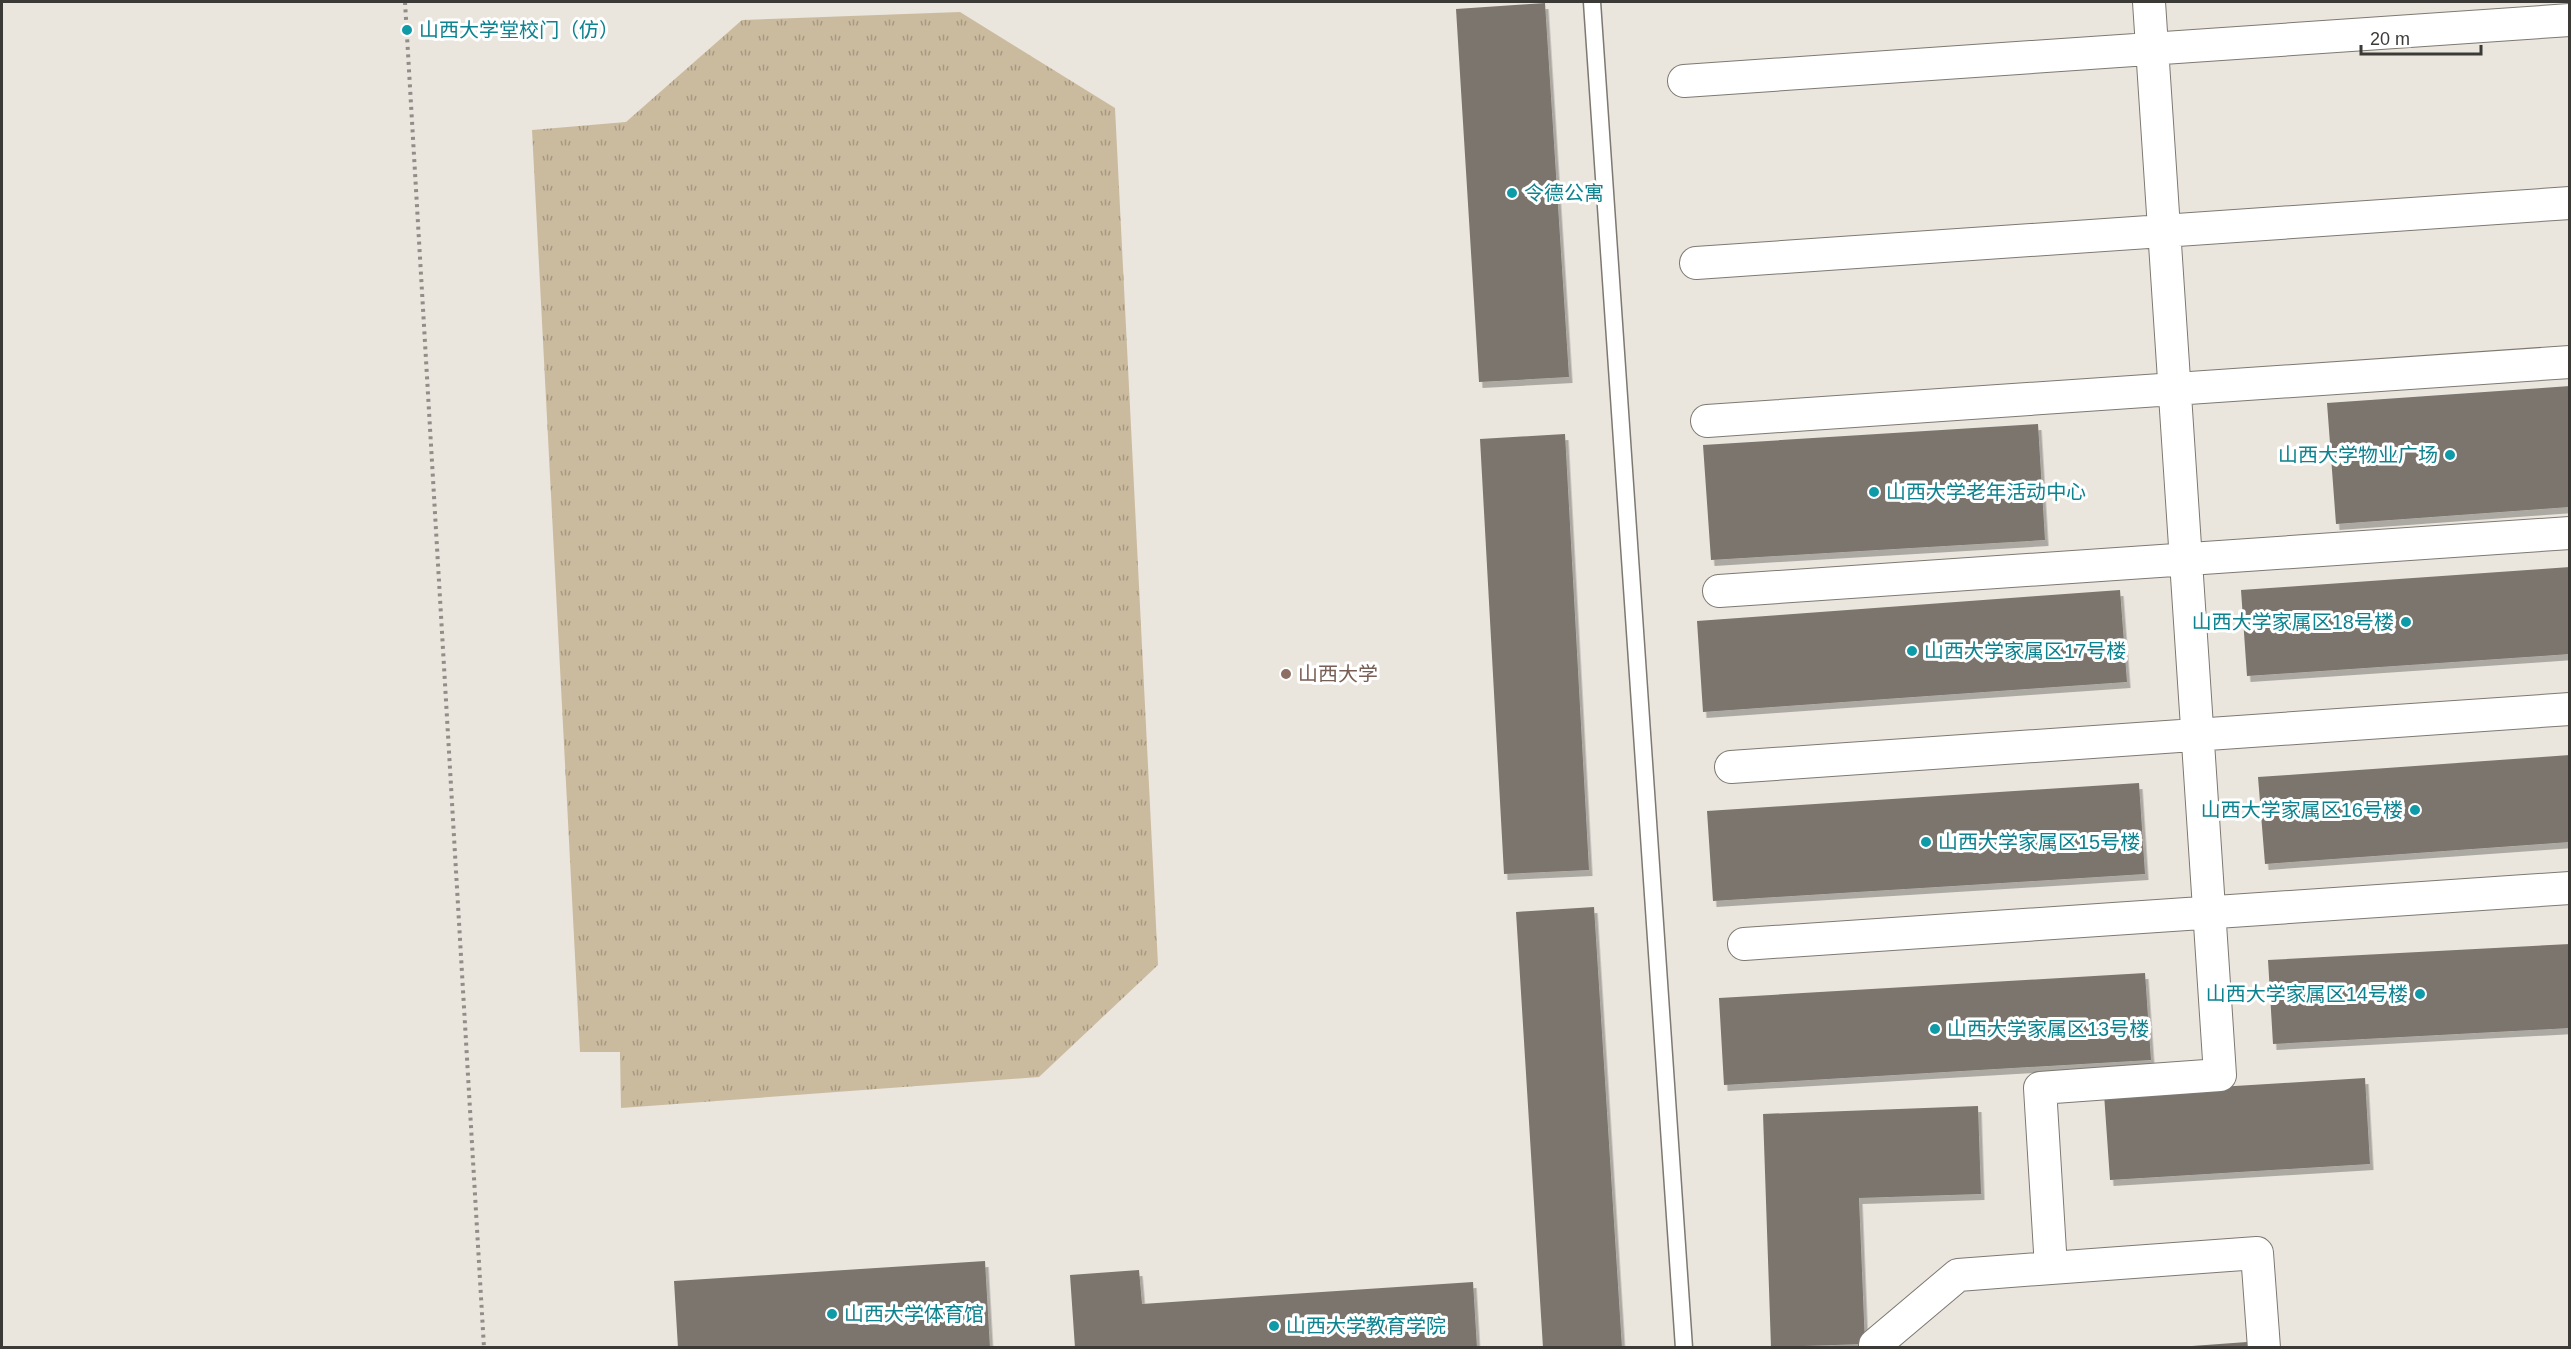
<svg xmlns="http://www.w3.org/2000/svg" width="2571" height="1349" font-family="Helvetica,'Noto Sans SC',sans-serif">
  <defs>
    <pattern id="park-tufts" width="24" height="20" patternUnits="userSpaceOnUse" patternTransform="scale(1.5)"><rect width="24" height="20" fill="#cbbb9e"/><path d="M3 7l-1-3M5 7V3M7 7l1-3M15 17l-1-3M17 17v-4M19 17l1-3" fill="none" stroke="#a69982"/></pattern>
    <filter id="shadow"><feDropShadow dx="3.5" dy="6" stdDeviation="0" flood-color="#0004"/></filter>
  </defs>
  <rect width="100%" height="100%" fill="#eae5dd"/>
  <path fill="url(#park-tufts)" d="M960 12 1115 108 1158 965 1039 1077 621 1108 620 1052H580L532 130 626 122 742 20Z"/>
  <path fill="#7b756e" filter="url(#shadow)" d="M1545 3 1569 377 1479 382 1456 9Z
    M2570 386V507L2336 524 2327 403Z
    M2038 424 2045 540 1711 560 1703 445Z
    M1565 434 1589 870 1504 874 1480 439Z
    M2570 567V654L2247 676 2241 590Z
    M2120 590 2127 682 1703 712 1697 621Z
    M2570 755V842L2265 864 2258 777Z
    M2139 783 2145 874 1713 901 1707 811Z
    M1594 907 1622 1348H1543L1516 912Z
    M2570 944V1028L2273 1044 2268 960Z
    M2145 973 2151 1060 1724 1085 1719 998Z
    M2365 1078 2370 1164 2110 1180 2104 1094Z
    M1978 1106 1981 1194 1859 1198 1865 1344 1771 1347 1763 1114Z
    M985 1261 990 1348H678L674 1281Z
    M1139 1270 1142 1304 1473 1282 1477 1348H1075L1070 1275Z
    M2247 1342 2248 1348H2192V1346Z"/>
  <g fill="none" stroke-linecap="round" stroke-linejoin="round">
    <g stroke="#7d7971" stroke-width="19">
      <path id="service" d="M1592 2 1684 1348"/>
    </g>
    <g stroke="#7d7971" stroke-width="34">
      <path id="minor" d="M2149 2 2220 1075 2040 1088 2051 1268 2257 1253 2264 1348
        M1684 81 2570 20
        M1696 263 2570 203
        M1707 421 2570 362
        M1719 591 2570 533
        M1731 767 2570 709
        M1744 944 2570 888
        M1875 1345 1958 1275 2051 1268"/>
    </g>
    <path stroke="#918d88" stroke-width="4" stroke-dasharray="3 4.5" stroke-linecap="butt" d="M405 2 484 1348"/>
    <use href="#service" stroke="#fff" stroke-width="16"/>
    <use href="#minor" stroke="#fff" stroke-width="32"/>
  </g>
  <g fill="#0f9aa8" stroke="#fff" stroke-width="2">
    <circle cx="407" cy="30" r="6"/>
    <circle cx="1512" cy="193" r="6"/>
    <circle cx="2450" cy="455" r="6"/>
    <circle cx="1874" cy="492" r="6"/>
    <circle cx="2406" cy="622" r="6"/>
    <circle cx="1912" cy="651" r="6"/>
    <circle cx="2415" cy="810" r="6"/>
    <circle cx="1926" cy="842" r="6"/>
    <circle cx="2420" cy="994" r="6"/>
    <circle cx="1935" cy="1029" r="6"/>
    <circle cx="832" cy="1314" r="6"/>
    <circle cx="1274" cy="1326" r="6"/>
  </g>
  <circle fill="#8d6e63" stroke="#fff" stroke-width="2" cx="1286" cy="674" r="6"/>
  <g text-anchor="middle" stroke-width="6" stroke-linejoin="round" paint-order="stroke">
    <g font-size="20" fill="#0d838f" stroke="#fff" text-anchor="start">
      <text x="419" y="37">山西大学堂校门（仿）</text>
      <text x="1524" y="200">令德公寓</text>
      <text x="2438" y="462" text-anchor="end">山西大学物业广场</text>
      <text x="1886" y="499">山西大学老年活动中心</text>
      <text x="2394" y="629" text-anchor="end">山西大学家属区18号楼</text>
      <text x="1924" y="658">山西大学家属区17号楼</text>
      <text x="2403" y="817" text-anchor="end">山西大学家属区16号楼</text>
      <text x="1938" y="849">山西大学家属区15号楼</text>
      <text x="2408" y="1001" text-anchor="end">山西大学家属区14号楼</text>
      <text x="1947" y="1036">山西大学家属区13号楼</text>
      <text x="844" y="1321">山西大学体育馆</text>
      <text x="1286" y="1333">山西大学教育学院</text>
    </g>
    <g font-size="20" fill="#785e54" stroke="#fff" text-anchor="start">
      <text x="1298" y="681">山西大学</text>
    </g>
  </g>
  <rect width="2571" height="1349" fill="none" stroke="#3c3a37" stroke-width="6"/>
  <path d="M2361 45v9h120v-9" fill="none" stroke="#3c3a37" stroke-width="3"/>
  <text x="2370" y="45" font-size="18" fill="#3c3a37" stroke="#ffffff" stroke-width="4.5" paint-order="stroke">20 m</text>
</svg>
